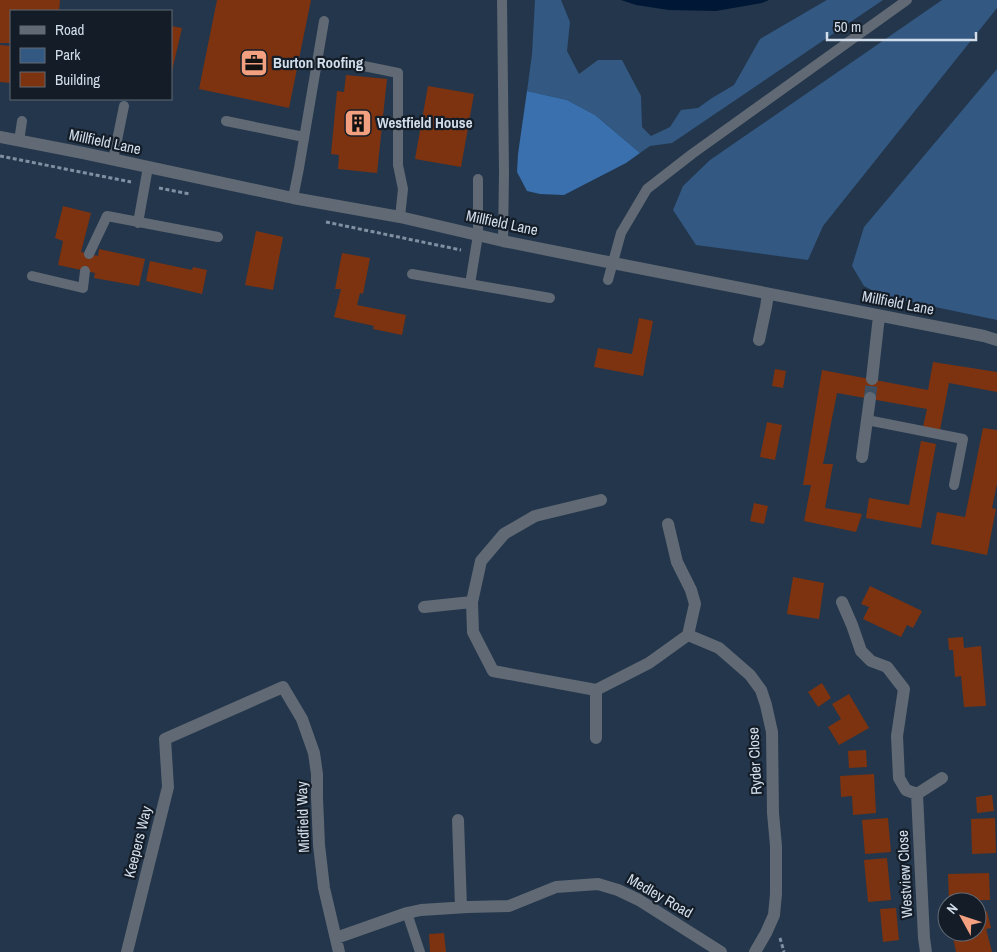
<svg xmlns="http://www.w3.org/2000/svg" width="997" height="952" font-family="'Archivo Narrow',sans-serif">
  <rect width="100%" height="100%" fill="#23364b"/>
  <path fill="#335882" d="M535 0H561L570 22 567 51 579 74 598 60H622L641 96 642 127 651 136 670 127 681 110 698 108 712 98 734 85 760 39 825 1 827 0H883L672 143 650 146 640 153 595 115 567 100 527 91 532 54Z
    M942 0H997V8L823 226 808 260 696 245 673 210 683 186 710 160Z
    M997 69V320L883 296 864 286 852 266 864 227Z"/>
  <path fill="#3a70ad" d="M527 91 567 100 595 115 640 153 626 163 564 195 540 194 527 191 517 172 518 154Z"/>
  <path fill="#001835" d="M621 0H769L762 3 716 11 669 10 636 5Z"/>
  <path fill="#7d3310" d="M0 0H60L59 11H11V43H0Z
    M217 0H311L289 108 199 89Z
    M171 26 182 28 172 71H171Z
    M0 45 11 46V83L0 82Z
    M346 75 387 79 377 173 338 169 339 155 331 154 337 91 344 92Z
    M428 86 474 94 461 167 415 159Z
    M63 206 91 213 81 252 98 256 99 249 145 259 139 286 94 278 95 273 58 265 63 241 55 238Z
    M256 231 283 237 273 290 245 285Z
    M342 253 370 258 363 294 360 293 357 305 406 315 402 335 373 329 374 326 334 317 341 289H335Z
    M150 261 192 270 193 267 207 270 202 294 146 281Z
    M639 318 653 321 643 376 594 367 598 348 632 354Z
    M933 362 997 372V392L949 383 940 430 923 427 927 409 837 393 823 464H833L825 508 862 514 856 532 804 521 811 485H803L822 370 928 390Z
    M775 369 786 371 783 388 772 386Z
    M767 422 782 425 775 460 760 457Z
    M983 428 997 430V484L992 508 996 509 987 555 931 544 937 512 965 517Z
    M921 441 936 444 921 528 866 518 869 498 909 505Z
    M754 503 768 506 764 524 750 521Z
    M793 577 824 583 819 619 787 614Z
    M870 586 922 611 913 628 907 625 901 637 863 619 869 607 861 604Z
    M963 637 964 648 981 646 986 706 964 707 961 676 955 677 953 650H949L948 638Z
    M822 683 831 698 818 707 808 692Z
    M849 694 869 728 839 745 828 727 841 719 832 704Z
    M866 750 867 767 849 768 848 751Z
    M874 774 876 813 853 815 852 796 841 797 840 776Z
    M992 795 994 811 977 813 976 797Z
    M888 818 891 852 865 854 862 820Z
    M995 818 996 853 972 854 971 819Z
    M887 858 891 900 868 902 864 860Z
    M989 873 990 900 949 901 948 874Z
    M896 908 899 940 883 942 880 909Z
    M987 911 991 928 986 929 992 952H956L953 937 968 933V932H977V913Z
    M444 933 446 952H430L429 934Z"/>
  <g fill="none" stroke-linecap="round" stroke-linejoin="round">
    <path stroke="#3d4f63" stroke-width="12" stroke-dasharray="12 6" stroke-linecap="butt" d="M870 398 872 379"/>
    <path stroke="#808fa1" stroke-width="3" stroke-dasharray="4 2.5" stroke-linecap="butt" d="M0 156 131 182
      M159 188 190 194
      M326 222 461 250
      M780 938 784 952"/>
    <path stroke="#606974" stroke-width="10" d="M502 0 504 173 503 241
      M349 63 398 73V165L403 189 400 217
      M226 121 304 137
      M19 141 22 121
      M113 160 124 106
      M293 198 299 168 324 21
      M138 223 148 167
      M89 254 107 216 218 237
      M412 274 550 298
      M32 276 83 288 85 271
      M608 280 621 233 647 189 692 154 907 0
      M470 284 478 235V179
      M867 420 963 439 954 485
      M407 913 420 952"/>
    <path stroke="#606974" stroke-width="12" d="M0 137 83 153 293 198 400 217 503 241 613 263 984 336 997 340
      M759 340 766 307 768 294
      M872 379 879 316
      M862 457 870 398
      M668 524 677 562 691 590 695 604 688 635 719 648 750 675 761 690 766 705 772 732 773 813 776 846V894L774 915 766 933 755 952
      M842 602 852 625 861 651 871 661 887 667 904 689 897 736 899 778 906 790 917 794 924 938 926 952
      M424 607 472 602
      M596 690 493 671 473 632 472 602 481 561 504 534 535 516 601 500
      M596 738V690L649 663 688 635
      M917 794 942 778
      M458 820 461 907
      M336 938 407 913 421 910 468 907 509 906 556 887 598 884 618 890 639 900 721 952
      M127 952 168 787 165 739 283 687 302 719 314 753 317 774V797L319 845 324 888 339 952"/>
  </g>
  <defs>
    <g id="office-square" transform="scale(1.4375)"><rect x="-9" y="-9" width="18" height="18" rx="4" fill="#f2a07f" stroke="#141d27"/><path d="M-6-3h4V-5.5h4V-3h4V5H-6ZM-1-4.5V-3h2v-1.5ZM-6 0V1H6V0Z" fill="#111"/></g>
    <g id="building-square" transform="scale(1.4375)"><rect x="-9" y="-9" width="18" height="18" rx="4" fill="#f2a07f" stroke="#141d27"/><path d="M-4-6H4V6H1V3H-1V6H-4ZM-2.5-4.3h1.7v1.8h-1.7ZM.8-4.3h1.7v1.8H.8ZM-2.5-1h1.7V.8h-1.7ZM.8-1h1.7V.8H.8Z" fill="#111"/></g>
  </defs>
  <g fill-rule="evenodd">
    <use href="#office-square" x="254" y="63"/>
    <use href="#building-square" x="358" y="123"/>
  </g>
  <g text-anchor="middle" stroke-width="4.5" stroke-linejoin="round" paint-order="stroke">
    <g font-size="15" font-weight="bold" fill="#d1ddeb" stroke="#141d27" text-anchor="start">
      <text x="273" y="68">Burton Roofing</text>
      <text x="377" y="128">Westfield House</text>
    </g>
    <g font-size="15" fill="#d1ddeb" stroke="#141d27">
      <text transform="translate(105 142) rotate(12)" y="5">Millfield Lane</text>
      <text transform="translate(502 223) rotate(12)" y="5">Millfield Lane</text>
      <text transform="translate(898 303) rotate(11)" y="5">Millfield Lane</text>
      <text transform="translate(755 761) rotate(-93)" y="5">Ryder Close</text>
      <text transform="translate(303 817) rotate(-92)" y="5">Midfield Way</text>
      <text transform="translate(138 842) rotate(-76)" y="5">Keepers Way</text>
      <text transform="translate(905 874) rotate(-93)" y="5">Westview Close</text>
      <text transform="translate(660 896) rotate(30)" y="5">Medley Road</text>
    </g>
  </g>
  <rect x="10" y="10" width="162" height="90" fill="#141d27" stroke="#606a75"/>
  <rect x="20" y="26" width="25" height="8" fill="#606974" stroke="#606a75"/>
  <text x="55" y="35" font-size="15" fill="#d1ddeb">Road</text>
  <rect x="20" y="48" width="25" height="15" fill="#335882" stroke="#606a75"/>
  <text x="55" y="60" font-size="15" fill="#d1ddeb">Park</text>
  <rect x="20" y="72" width="25" height="15" fill="#7d3310" stroke="#606a75"/>
  <text x="55" y="85" font-size="15" fill="#d1ddeb">Building</text>
  <g transform="translate(962 917) rotate(310)"><circle r="24" fill="#141d27" stroke="#606a75"/>
  <path d="M0-4L9 19L0 12L-9 19Z" fill="#f2a07f"/>
  <text y="-8" font-size="14" font-weight="bold" text-anchor="middle" fill="#d1ddeb">N</text>
  </g>
  <path d="M827 32v8h149v-8" fill="none" stroke="#d1ddeb" stroke-width="2.5"/>
  <text x="834" y="32" font-size="15" fill="#d1ddeb" stroke="#141d27" stroke-width="4" paint-order="stroke">50 m</text>
</svg>
